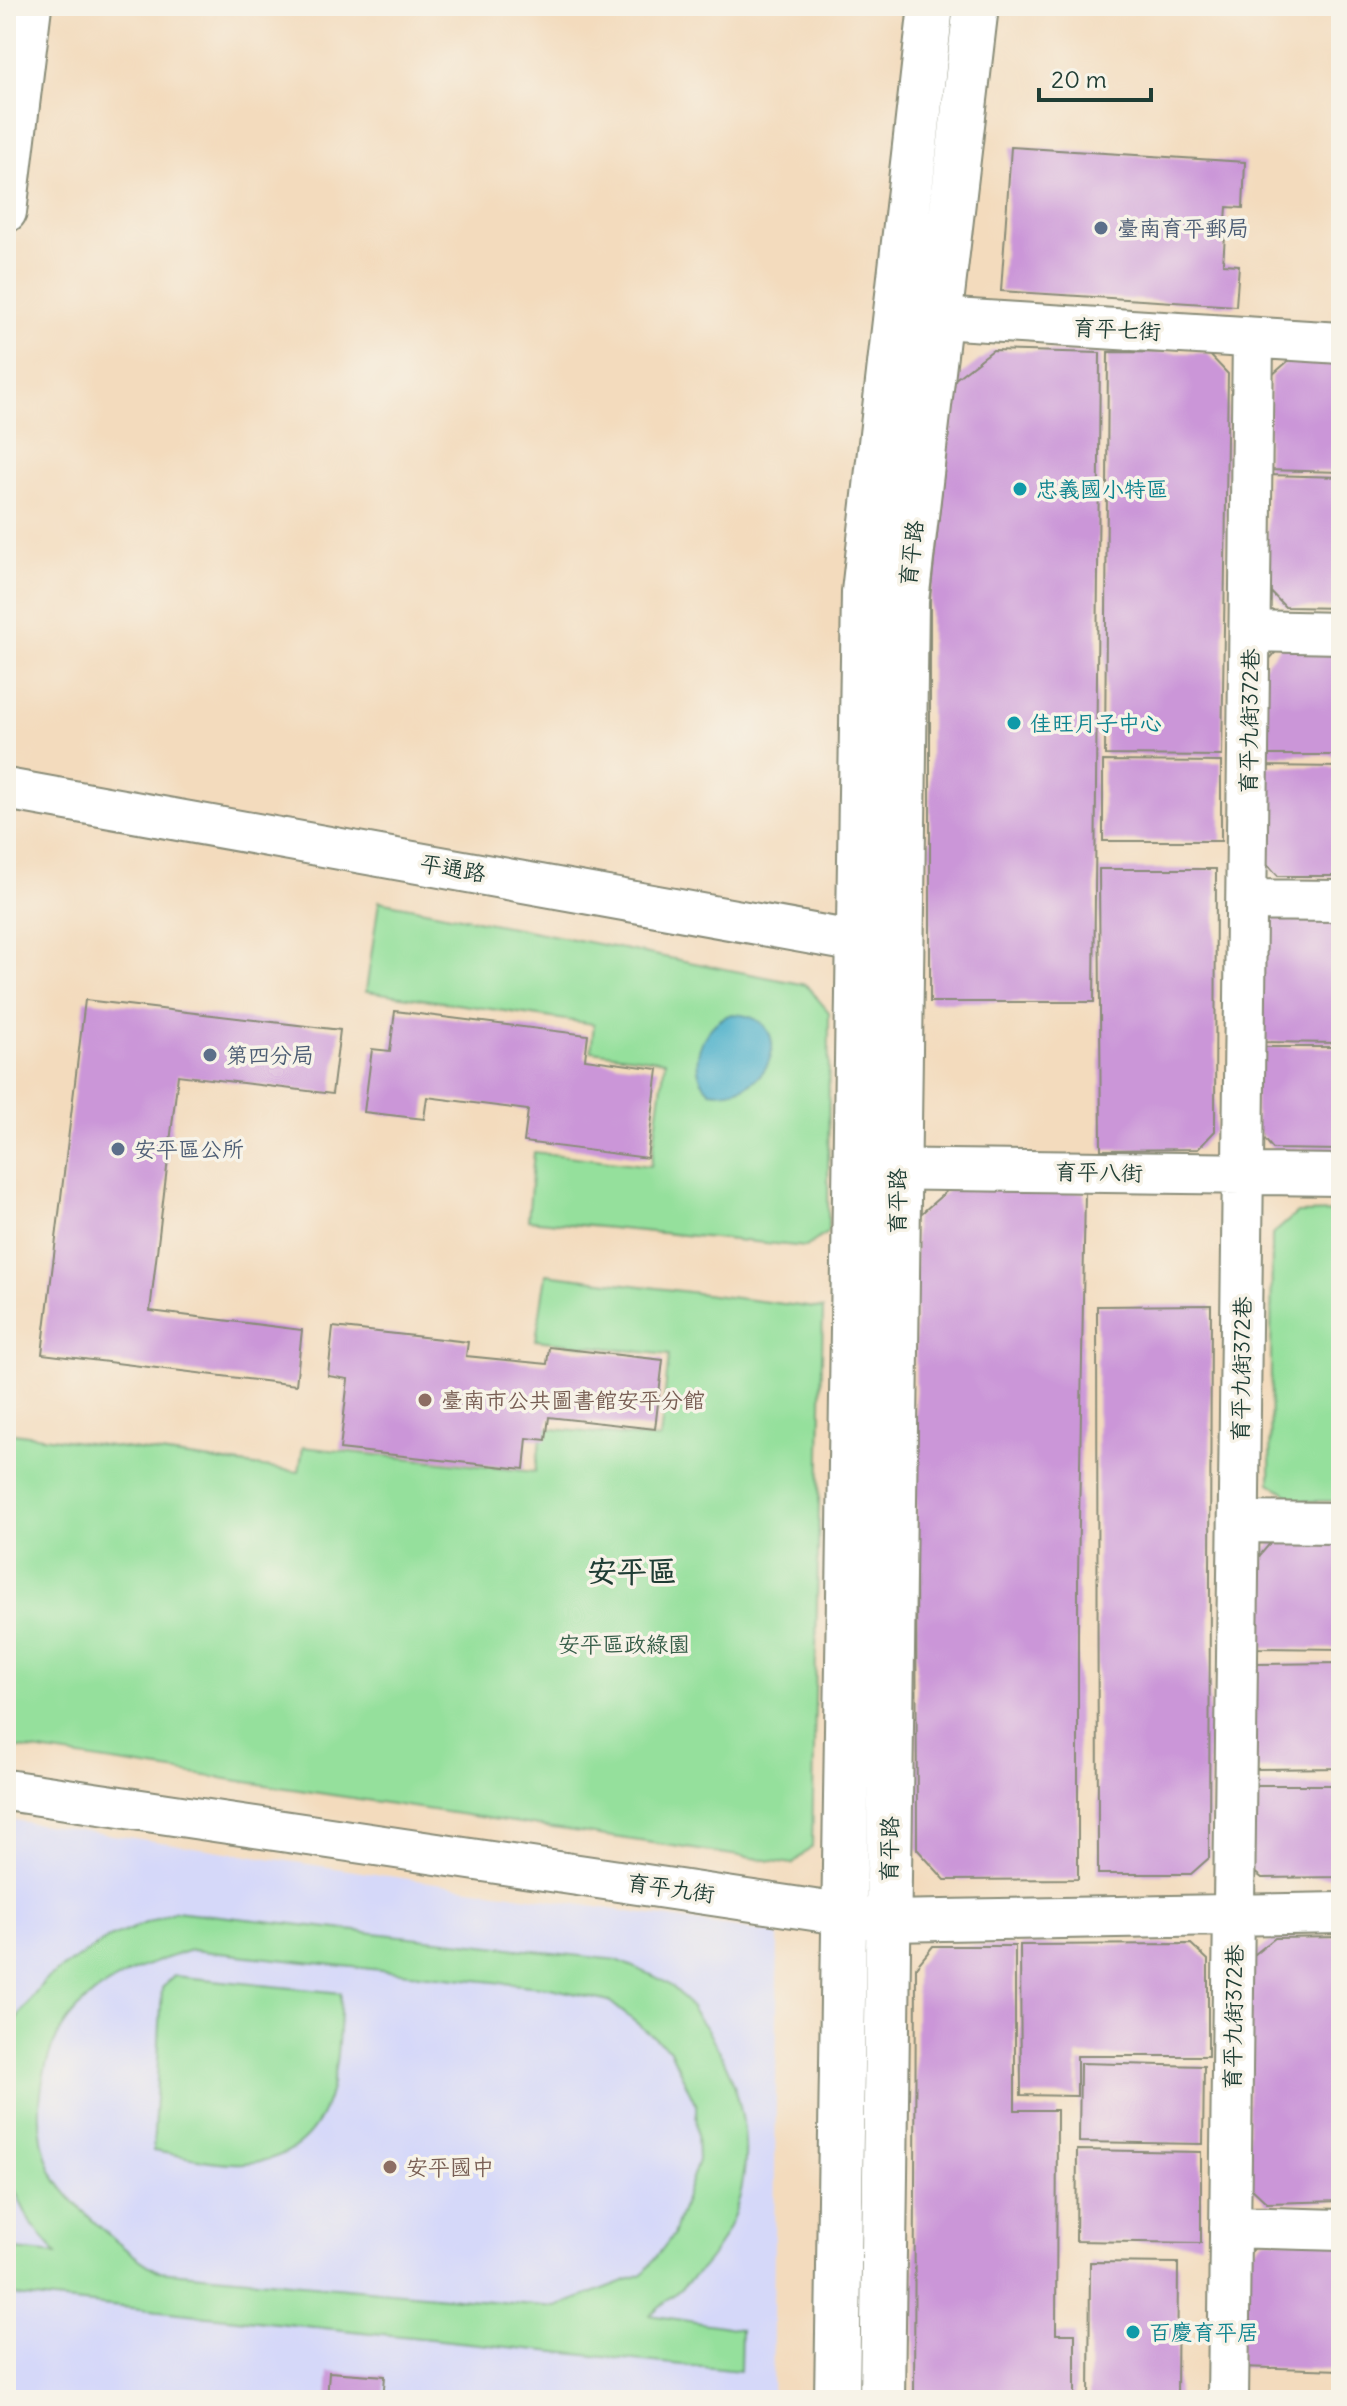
<svg xmlns="http://www.w3.org/2000/svg" width="1347" height="2406" font-family="Delius,'LXGW WenKai TC',sans-serif">
  <rect width="100%" height="100%" fill="#f7f3e8"/>
  <filter id="ink" filterUnits="userSpaceOnUse"><feTurbulence type="fractalNoise" baseFrequency=".0125" numOctaves="2"/><feDisplacementMap in="SourceGraphic" scale="16" xChannelSelector="R" yChannelSelector="G"/><feConvolveMatrix kernelMatrix="1 2 1 2 8 2 1 2 1" color-interpolation-filters="sRGB"/></filter>
  <filter id="wash" filterUnits="userSpaceOnUse"><feTurbulence type="fractalNoise" baseFrequency=".006" numOctaves="4" result="noise"/><feDisplacementMap in="SourceGraphic" scale="32" xChannelSelector="R" yChannelSelector="G"/><feGaussianBlur stdDeviation="1.8" result="paint"/><feColorMatrix in="noise" values="0 0 0 0 0 0 0 0 0 0 0 0 0 0 0 0 0 1.4 0 .05"/><feComposite in="paint" operator="in"/></filter>
  <g filter="url(#wash)">
    <rect width="100%" height="100%" fill="#f3dbbd"/>
    <path fill="#d5d8f9" d="M6 1819 778 1934 772 2400H6Z"/>
    <path fill="#95e09c" stroke="#5a8e68" stroke-width="2" fill-rule="evenodd" d="M379 901 806 985 829 1012 828 1232 806 1247 528 1220 534 1152 651 1166 665 1061 591 1051 594 1024 366 991Z
      M1341 1212V1501H1299L1270 1483 1272 1235 1297 1213Z
      M546 1274 823 1309 812 1847 792 1864 6 1746V1432L299 1472 303 1447 535 1472 543 1428 660 1439 669 1355 536 1340Z
      M175 1911 617 1960C636 1969 662 1977 677 1991 684 1997 690 2007 696 2015 750 2083 766 2183 711 2257 694 2280 671 2296 650 2315L741 2329 740 2371 6 2295V2249L57 2254 30 2222 6 2172V2047L17 2018 46 1979 107 1939ZM191 1950 550 1988 609 2001 670 2050 696 2105 698 2160 673 2235 643 2274 556 2307 158 2271C129 2255 64 2200 51 2170 30 2120 39 2049 77 2009 108 1977 151 1963 191 1950Z
      M174 1976 341 1993C337 2064 339 2158 244 2163 216 2165 182 2155 153 2151L162 1988Z"/>
    <path fill="#4cb0cb" stroke="#367680" stroke-width="2" d="M732 1014C800 1016 774 1101 710 1091 684 1068 702 1023 732 1014Z"/>
    <g id="blocks">
      <path fill="#cb96d8" d="M1011 147 1245 162 1243 208 1227 207 1223 264 1239 265 1236 306 1001 291Z
        M993 350 1100 353 1094 1002H930V598L954 380Z
        M1108 352 1208 353 1228 374 1222 756 1105 755Z
        M1295 355 1341 358V472L1266 470 1271 376Z
        M1268 475 1341 477V608L1285 607 1266 587Z
        M1285 641H1341V755H1263V667Z
        M1103 761 1221 762V841H1103Z
        M1260 766 1341 767V876H1278L1259 855Z
        M1099 869H1216L1215 1131 1198 1149 1101 1150Z
        M1278 912H1341V1043L1254 1042V930Z
        M85 1000 340 1030 332 1094 178 1075 150 1311 302 1330 296 1385 42 1354Z
        M395 1011 588 1035 585 1059 658 1069 647 1158 524 1142 528 1110 427 1097 424 1119 364 1112 372 1049 390 1051Z
        M1255 1047H1341V1150L1273 1149 1256 1129Z
        M949 1189 1085 1192 1078 1577V1879L945 1880 917 1849 915 1219Z
        M1211 1305 1209 1858 1191 1874H1098L1097 1306Z
        M333 1327 468 1342 466 1356 547 1364 549 1347 663 1360 655 1429 549 1417 546 1440 527 1438 524 1469 340 1449 348 1379 328 1376Z
        M1278 1534 1341 1536V1649L1254 1648 1255 1561Z
        M1341 1663V1768L1253 1769V1664Z
        M1249 1785H1341V1877L1262 1878 1249 1868Z
        M1341 1937V2201L1267 2203 1248 2185 1249 1959 1275 1938Z
        M1191 1944 1208 1960V2056H1077V2096L1021 2095 1020 1945Z
        M933 1946H1015V2110H1057L1056 2334H1075V2400H914L916 1967Z
        M1080 2063 1204 2066 1203 2144 1079 2142Z
        M1077 2150 1201 2152V2243L1076 2241Z
        M1264 2239 1341 2241V2370L1240 2367 1242 2261Z
        M1090 2262 1178 2263 1177 2400H1089Z
        M329 2372 385 2376 383 2400H327Z"/>
    </g>
  </g>
  <g filter="url(#ink)">
    <use href="#blocks" fill-opacity="0" stroke="#898c78" stroke-width="2"/>
    <g fill="none" stroke-linecap="round" stroke-linejoin="round">
      <g stroke="#898c78" stroke-width="44">
        <path id="minor" d="M6 212 31 6
          M906 316 1341 343
          M1250 631 1341 633
          M6 789 891 948
          M1247 900 1341 901
          M868 1169 1341 1175
          M1239 1522 1341 1523
          M6 1790 888 1921 1341 1913
          M1230 2227 1341 2230
          M1228 2400 1253 338"/>
      </g>
      <g stroke="#898c78" stroke-width="48">
        <path id="tertiary" d="M837 2400 864 592 931 6
          M882 2400 906 601 976 6"/>
      </g>
      <use href="#minor" stroke="#fff" stroke-width="40"/>
      <use href="#tertiary" stroke="#fff" stroke-width="44"/>
    </g>
  </g>
  <g fill="#5c6f8a" stroke="#f7f3e8" stroke-width="3">
    <circle cx="1101" cy="228" r="8"/>
    <circle cx="210" cy="1055" r="8"/>
    <circle cx="118" cy="1149" r="8"/>
  </g>
  <g fill="#0f9aa8" stroke="#f7f3e8" stroke-width="3">
    <circle cx="1020" cy="489" r="8"/>
    <circle cx="1014" cy="723" r="8"/>
    <circle cx="1133" cy="2332" r="8"/>
  </g>
  <g fill="#8d6e63" stroke="#f7f3e8" stroke-width="3">
    <circle cx="425" cy="1400" r="8"/>
    <circle cx="390" cy="2167" r="8"/>
  </g>
  <g text-anchor="middle" stroke-width="7" stroke-linejoin="round" paint-order="stroke">
    <g font-size="22" fill="#4e5e75" stroke="#f7f3e8" text-anchor="start">
      <text x="1117" y="236">臺南育平郵局</text>
      <text x="226" y="1063">第四分局</text>
      <text x="134" y="1157">安平區公所</text>
    </g>
    <g font-size="22" fill="#1f3d34" stroke="#f7f3e8">
      <text transform="translate(1117 329) rotate(3)" y="8">育平七街</text>
      <text transform="translate(911 553) rotate(-83)" y="8">育平路</text>
      <text transform="translate(1249 721) rotate(-89)" y="8">育平九街372巷</text>
      <text transform="translate(453 868) rotate(10)" y="8">平通路</text>
      <text transform="translate(1099 1172) rotate(1)" y="8">育平八街</text>
      <text transform="translate(897 1201) rotate(-90)" y="8">育平路</text>
      <text transform="translate(1241 1369) rotate(-89)" y="8">育平九街372巷</text>
      <text transform="translate(889 1849) rotate(-89)" y="8">育平路</text>
      <text transform="translate(671 1888) rotate(8)" y="8">育平九街</text>
      <text transform="translate(1233 2017) rotate(-89)" y="8">育平九街372巷</text>
    </g>
    <g font-size="22" fill="#0d838f" stroke="#f7f3e8" text-anchor="start">
      <text x="1036" y="497">忠義國小特區</text>
      <text x="1030" y="731">佳旺月子中心</text>
      <text x="1149" y="2340">百慶育平居</text>
    </g>
    <g font-size="22" fill="#785e54" stroke="#f7f3e8" text-anchor="start">
      <text x="441" y="1408">臺南市公共圖書館安平分館</text>
      <text x="406" y="2175">安平國中</text>
    </g>
    <g font-size="22" fill="#375e49" stroke="#f7f3e8">
      <text x="624" y="1652">安平區政綠園</text>
    </g>
    <g font-size="30" font-weight="bold" fill="#1f3d34" stroke="#f7f3e8">
      <text x="632" y="1582">安平區</text>
    </g>
  </g>
  <rect width="1347" height="2406" fill="none" stroke="#f7f3e8" stroke-width="32"/>
  <path d="M1039 88v12h112v-12" fill="none" stroke="#1f3d34" stroke-width="4"/>
  <text x="1051" y="88" font-size="24" fill="#1f3d34" stroke="#f7f3e8" stroke-width="6" paint-order="stroke">20 m</text>
</svg>
